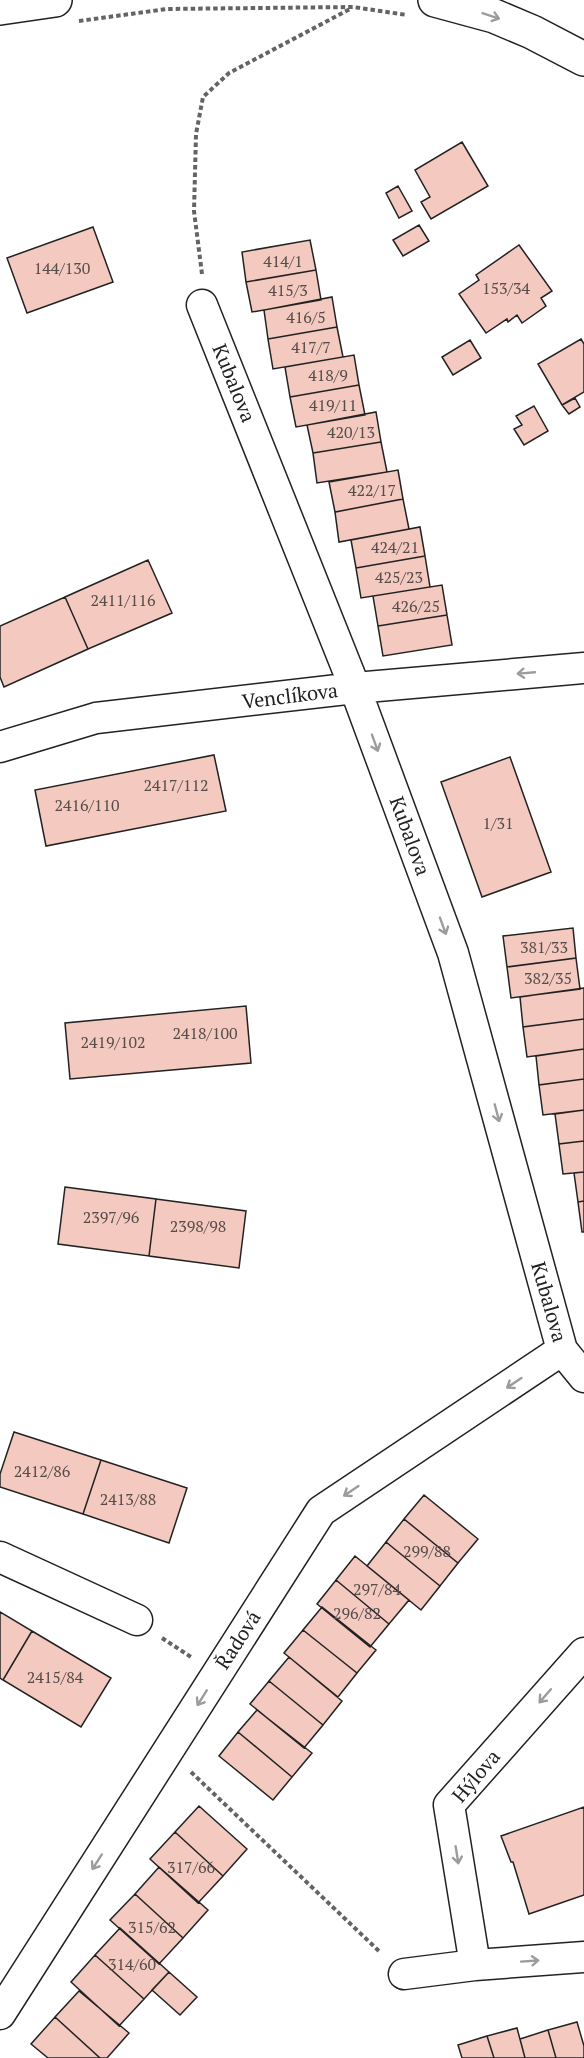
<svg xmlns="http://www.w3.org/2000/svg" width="584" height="2058" font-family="'PT Serif',serif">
  <rect width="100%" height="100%" fill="#fff"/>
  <path fill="#f3c9c0" stroke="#222" stroke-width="1.5" d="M462 142 488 186 431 219 421 202 430 197 415 170Z
    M398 186 412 211 399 218 386 193Z
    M419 225 429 241 403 256 393 240Z
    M93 227 113 282 27 313 7 258Z
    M310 240 316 270 246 282 242 252Z
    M519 245 552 291 541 298 546 306 522 323 517 315 508 322 507 319 486 333 459 294 479 280 476 275Z
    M316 270 321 300 252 312 246 282Z
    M332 297 337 327 268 339 264 310Z
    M337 327 343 357 273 369 268 339Z
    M581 339 584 344V392L562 405 538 364Z
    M470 340 481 358 453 375 442 357Z
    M354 355 359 385 290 397 285 367Z
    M359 385 365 415 296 427 290 397Z
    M575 398 580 407 569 414 562 405Z
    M534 406 548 431 524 445 514 429 522 425 516 416Z
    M376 412 381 442 313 453 307 425Z
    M381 442 387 472 317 483 313 453Z
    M398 470 403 499 335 512 329 482Z
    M403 499 409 529 339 542 335 512Z
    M420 527 425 556 356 568 351 540Z
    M425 556 430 587 361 598 356 568Z
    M148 560 172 613 88 649 65 597Z
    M442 585 447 615 378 626 373 596Z
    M65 597 88 649 4 687 0 677V626Z
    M447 615 452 645 383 656 378 626Z
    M214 755 226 811 46 846 35 790Z
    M510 757 551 872 482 897 441 782Z
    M573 928 576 958 507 967 503 936Z
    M576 958 580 989 511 998 507 967Z
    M584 988V1019L523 1027 520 997Z
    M246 1006 251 1063 70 1079 65 1023Z
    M584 1019V1049L527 1057 523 1027Z
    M584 1049V1079L539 1085 536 1056Z
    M584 1079V1110L543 1115 539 1085Z
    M584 1110V1141L559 1144 555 1114Z
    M584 1141V1172L563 1174 559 1144Z
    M584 1172V1201L578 1202 574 1173Z
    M65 1187 156 1199 149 1256 58 1244Z
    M156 1199 246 1211 239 1268 149 1256Z
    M584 1201V1232H582L578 1202Z
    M14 1432 101 1460 83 1514 0 1487V1474Z
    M101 1460 187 1488 169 1543 83 1514Z
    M424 1495 478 1539 458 1563 404 1519Z
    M404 1519 458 1563 440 1586 386 1542Z
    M386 1542 440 1586 421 1610 367 1566Z
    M355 1556 409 1600 389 1624 336 1580Z
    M336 1580 389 1624 370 1647 317 1604Z
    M322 1607 376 1650 357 1673 303 1630Z
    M0 1612 32 1631 3 1680 0 1678Z
    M303 1630 357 1673 338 1697 284 1653Z
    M32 1631 111 1678 81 1727 3 1680Z
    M289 1657 342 1701 323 1725 269 1681Z
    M269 1681 323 1725 304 1748 250 1704Z
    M257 1710 312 1753 292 1777 238 1732Z
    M238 1732 292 1777 273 1800 219 1756Z
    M199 1806 247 1849 223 1876 175 1832Z
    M584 1807V1895L529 1914 513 1862H511L501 1836Z
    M175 1832 223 1876 198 1903 150 1859Z
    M159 1867 208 1910 183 1938 135 1894Z
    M135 1894 183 1938 159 1964 110 1920Z
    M120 1928 169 1972 144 1999 95 1955Z
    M95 1955 144 1999 119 2026 71 1982Z
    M169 1972 197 1997 180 2015 152 1990Z
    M79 1991 129 2033 107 2058H100L55 2017Z
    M55 2017 100 2058H48L31 2044Z
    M577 2022 584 2046V2058H556L548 2030Z
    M517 2028 525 2058H494L487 2036Z
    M548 2030 556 2058H525L520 2039Z
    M487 2036 494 2058H462L458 2045Z"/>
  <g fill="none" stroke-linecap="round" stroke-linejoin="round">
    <g stroke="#222" stroke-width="33">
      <path id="minor" d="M202 305 355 688 453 953 562 1350 584 1377
        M0 747 96 718 355 688 584 668
        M0 1557 137 1620
        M475 1965 449 1805 584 1653
        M404 1974 475 1965 584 1957
        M0 2014 321 1511 562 1350"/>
    </g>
    <g stroke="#222" stroke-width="36">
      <path id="tertiary" d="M435 0 494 16 532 32 584 59
        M0 8 55 0"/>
    </g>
    <path stroke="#646464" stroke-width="4" stroke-dasharray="4.5 3" stroke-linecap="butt" d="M79 21 167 9 353 7 407 15
      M202 274 194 211 196 134 203 97 229 73 352 8
      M162 1638 191 1657
      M191 1772 381 1953"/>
    <use href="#minor" stroke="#fff" stroke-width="30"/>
    <use href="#tertiary" stroke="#fff" stroke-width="33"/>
  </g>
  <defs><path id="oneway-shaft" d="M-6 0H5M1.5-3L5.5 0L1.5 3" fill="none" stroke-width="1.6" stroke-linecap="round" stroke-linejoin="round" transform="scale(1.5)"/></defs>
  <g stroke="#9c9c9c">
    <use href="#oneway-shaft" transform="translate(491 16) rotate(18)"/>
    <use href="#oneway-shaft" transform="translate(526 673) rotate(175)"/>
    <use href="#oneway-shaft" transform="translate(375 743) rotate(70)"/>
    <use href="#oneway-shaft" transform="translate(443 926) rotate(70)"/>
    <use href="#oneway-shaft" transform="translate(497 1113) rotate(75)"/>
    <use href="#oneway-shaft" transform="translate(514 1383) rotate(146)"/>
    <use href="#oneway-shaft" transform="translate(351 1491) rotate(146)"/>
    <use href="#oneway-shaft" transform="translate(545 1696) rotate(131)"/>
    <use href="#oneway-shaft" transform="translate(202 1698) rotate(122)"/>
    <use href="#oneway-shaft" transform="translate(457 1855) rotate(81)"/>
    <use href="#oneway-shaft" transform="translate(97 1862) rotate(123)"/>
    <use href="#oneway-shaft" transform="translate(530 1961) rotate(-4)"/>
  </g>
  <g text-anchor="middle" stroke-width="4.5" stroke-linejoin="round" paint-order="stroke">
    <g font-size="16" fill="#564c4a">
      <text x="283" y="267">414/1</text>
      <text x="62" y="274">144/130</text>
      <text x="506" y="294">153/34</text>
      <text x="288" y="296">415/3</text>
      <text x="306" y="323">416/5</text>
      <text x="311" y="353">417/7</text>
      <text x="328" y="381">418/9</text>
      <text x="333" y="411">419/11</text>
      <text x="351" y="438">420/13</text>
      <text x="372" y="496">422/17</text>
      <text x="395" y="553">424/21</text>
      <text x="399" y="583">425/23</text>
      <text x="123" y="606">2411/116</text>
      <text x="416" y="612">426/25</text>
      <text x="176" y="791">2417/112</text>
      <text x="87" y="811">2416/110</text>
      <text x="498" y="829">1/31</text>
      <text x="544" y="953">381/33</text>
      <text x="548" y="984">382/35</text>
      <text x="205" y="1039">2418/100</text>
      <text x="113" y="1048">2419/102</text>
      <text x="111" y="1223">2397/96</text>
      <text x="198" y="1232">2398/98</text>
      <text x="42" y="1477">2412/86</text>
      <text x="128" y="1505">2413/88</text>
      <text x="427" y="1557">299/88</text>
      <text x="377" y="1595">297/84</text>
      <text x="357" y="1619">296/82</text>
      <text x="55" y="1683">2415/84</text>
      <text x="191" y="1873">317/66</text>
      <text x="152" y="1933">315/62</text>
      <text x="132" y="1970">314/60</text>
    </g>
    <g font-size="20" fill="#222" stroke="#fff">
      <text transform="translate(234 383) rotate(68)" y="7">Kubalova</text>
      <text transform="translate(290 696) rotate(-7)" y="7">Venclíkova</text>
      <text transform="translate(410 836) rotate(70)" y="7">Kubalova</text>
      <text transform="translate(549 1302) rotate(74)" y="7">Kubalova</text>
      <text transform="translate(238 1640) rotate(-57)" y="7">Řadová</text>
      <text transform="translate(476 1776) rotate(-50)" y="7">Hýlova</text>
    </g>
  </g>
</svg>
